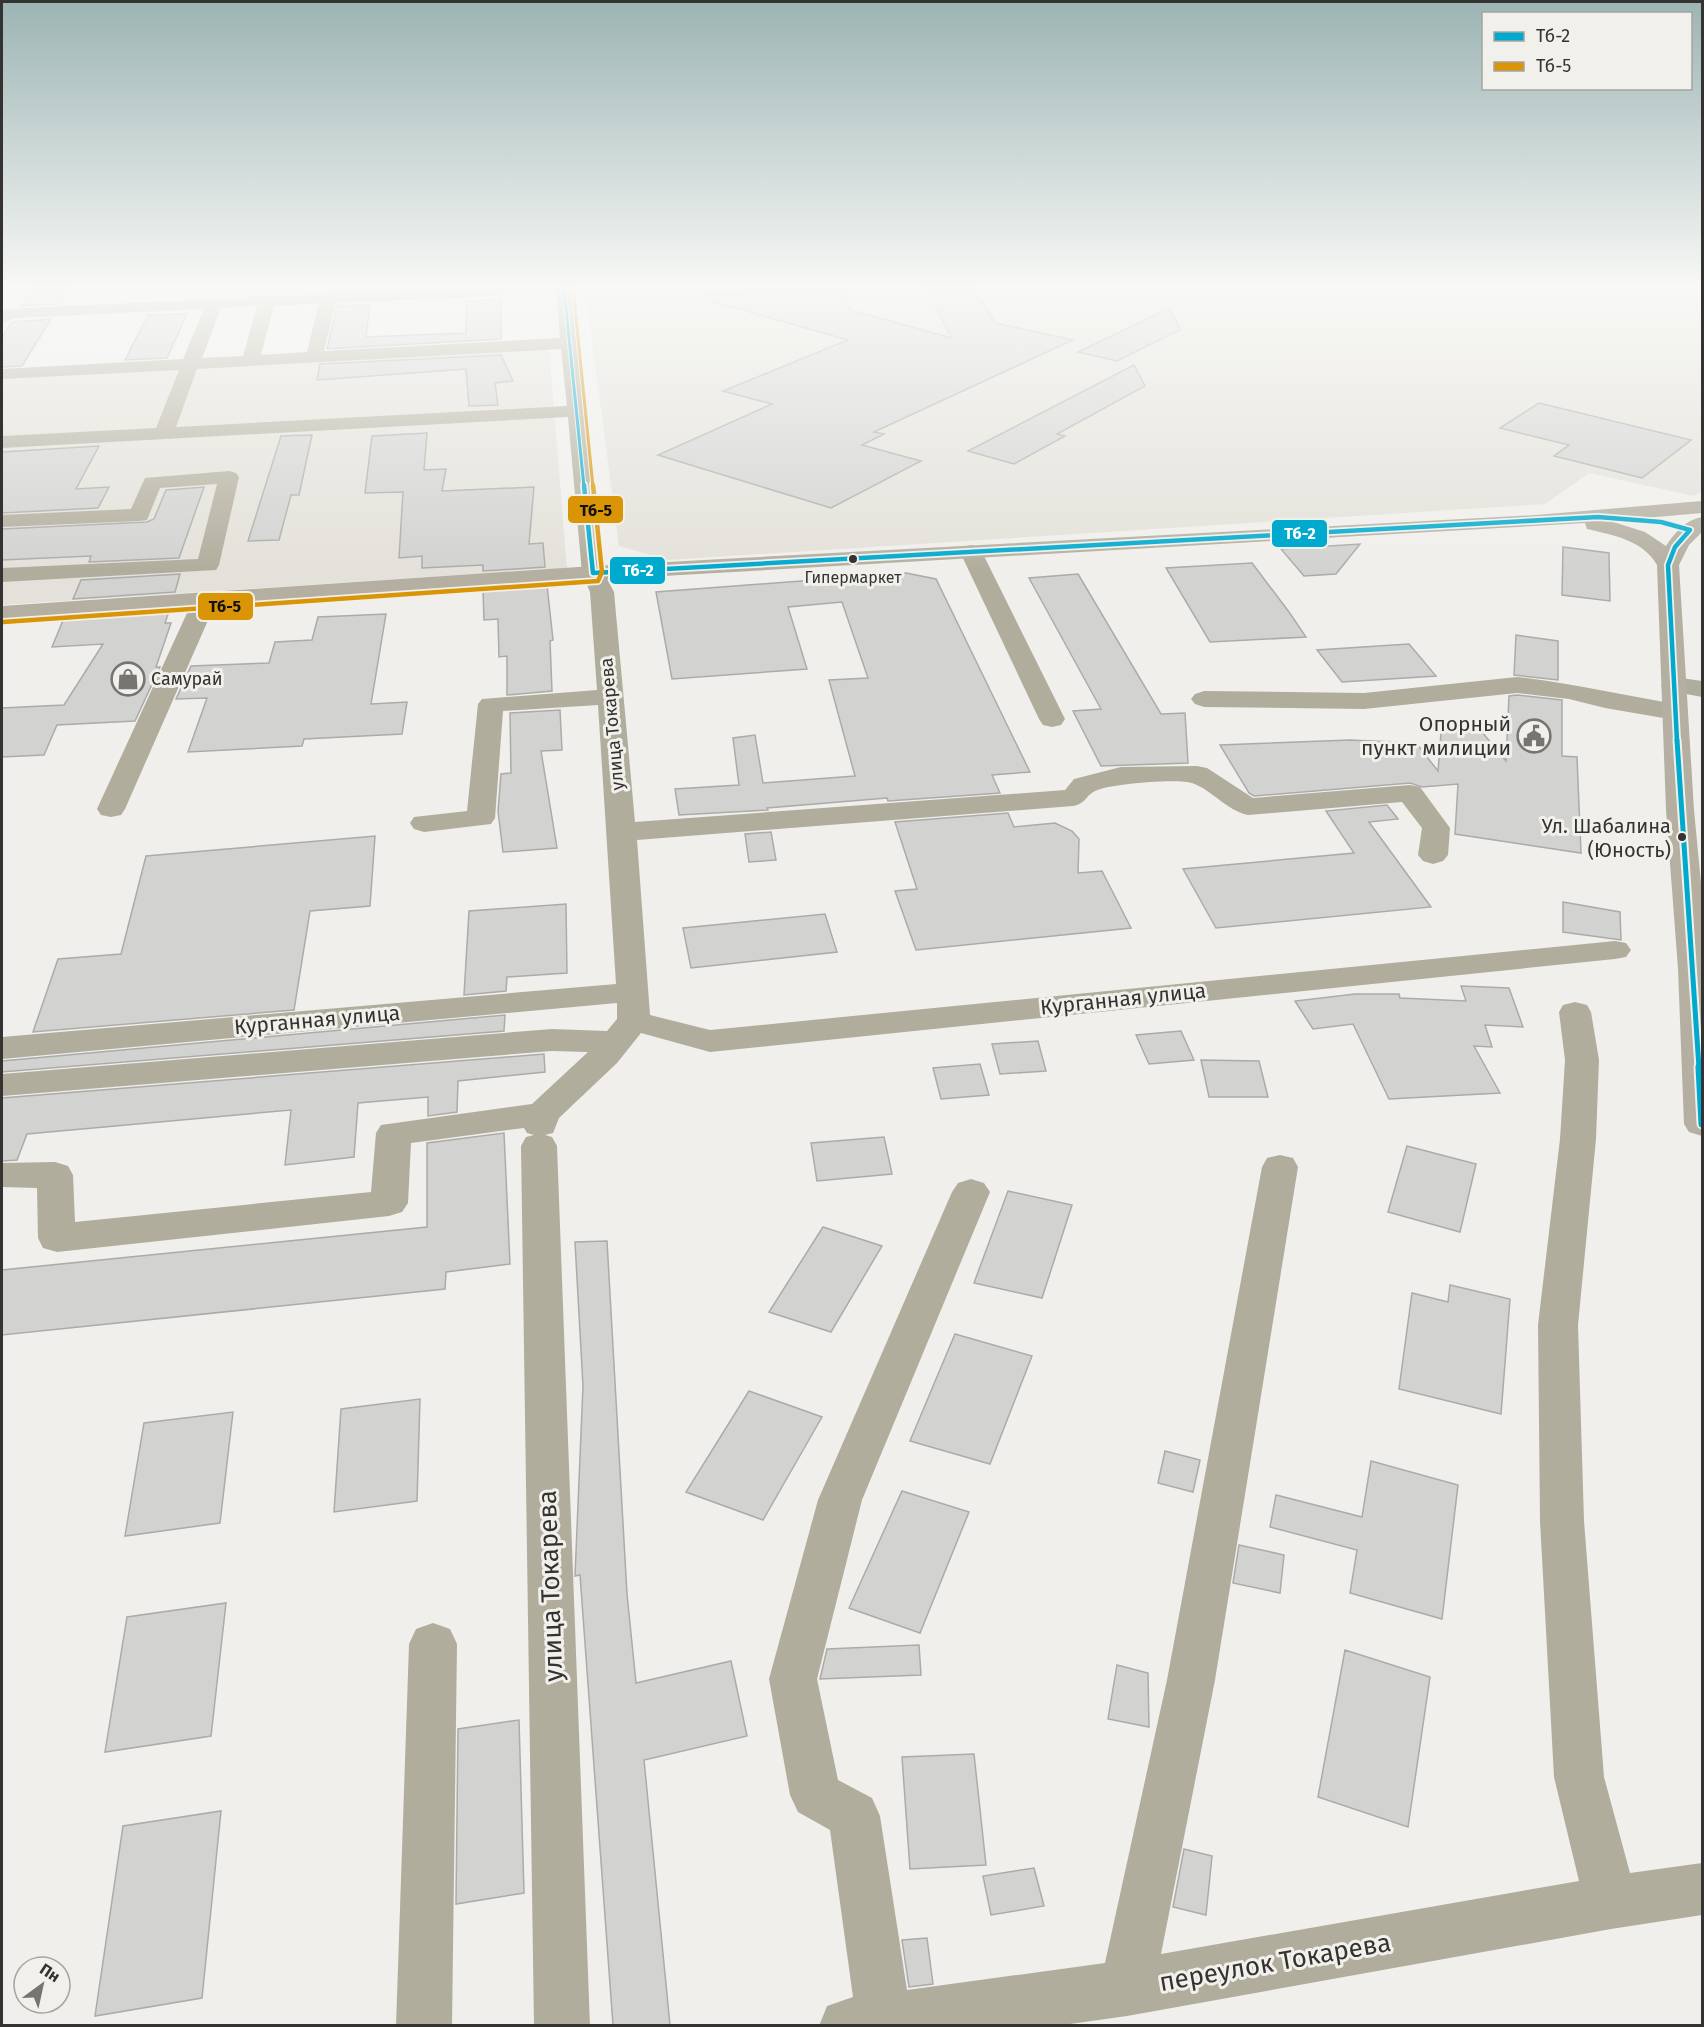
<svg xmlns="http://www.w3.org/2000/svg" width="1704" height="2027" font-family="'Fira Sans',sans-serif">
  <rect width="100%" height="100%" fill="#f0efec"/>
  <path fill="#e3e1d9" d="M585 288H1702V491L1694 496 1589 473 1545 504 668 560 619 546Z
    M549 349 567 568 2 605V378Z"/>
  <path fill="#d2d2d0" stroke="#ababa9" stroke-width="1.5" d="M33 288H71L60 304 22 306Z
    M926 288H974L995 323 1073 340 874 432 884 434 862 445 921 461 831 508 658 455 772 404 723 391 848 340 707 300 708 294 841 289 850 310 952 338Z
    M501 299V339L327 349 337 306 370 305 366 337 466 333 467 301Z
    M1170 308 1180 330 1117 361 1078 352Z
    M187 314 167 358 125 360 148 315Z
    M51 319 22 366 2 367V337L12 322Z
    M501 355 513 381 495 383 498 405 469 406 466 369 317 380 320 364Z
    M1134 365 1145 386 1057 434 1065 436 1014 464 968 451Z
    M1539 403 1691 440 1642 478 1554 456 1569 445 1500 428Z
    M427 433 424 470 446 469 442 491 534 487 529 544 543 543 545 567 483 571V565L422 568V556L399 558 403 492 365 493 372 436Z
    M312 435 299 495H291L279 540 248 541 281 436Z
    M99 446 76 489 109 487 98 508 2 513V452Z
    M204 487 179 558 89 562 91 556 2 560V529L147 522 154 519 166 490Z
    M1360 544 1336 574 1304 576 1281 549Z
    M1563 547 1609 553 1610 601 1562 595Z
    M1252 563 1289 612 1306 637 1210 642 1166 568Z
    M906 573 936 579 1030 772 992 775 1000 793 888 801 887 798 767 808 768 810 679 815 675 789 739 785 733 738 755 735 763 783 855 776 829 680 868 678 842 602 788 607 807 669 672 679 656 592Z
    M180 574 175 592 73 599 81 580Z
    M1078 574 1161 714 1185 713 1188 763 1101 766 1073 711 1101 709 1029 578Z
    M547 585 553 640 550 641 552 691 507 695V656L499 657 498 619 484 620 483 590Z
    M169 611 165 623H171L156 667H160L135 721 57 725 44 755 2 757V708L64 705 103 644 52 647 64 618Z
    M386 614 371 704 407 702 402 734 304 739 302 746 188 752 207 698 176 699 191 666 269 663 275 642 312 640 318 617Z
    M1516 635 1558 641V680L1514 675Z
    M1409 644 1436 676 1342 682 1317 650Z
    M1517 695 1562 700V756L1577 757 1581 853 1455 834 1458 784 1422 787 1410 783 1254 796 1249 793 1220 745 1350 740 1416 743 1438 771 1442 720 1477 726 1506 761 1509 696Z
    M560 710 562 750 541 751 557 848 503 852 498 811 501 774 511 773 510 713Z
    M1387 805 1398 819 1369 822 1431 907 1216 928 1183 869 1354 853 1326 811Z
    M1008 813 1014 827 1055 823 1072 831 1079 839 1078 873 1102 871 1131 928 916 950 895 891 917 889 895 822Z
    M771 832 776 860 749 862 745 834Z
    M375 836 370 906 310 911 294 1010 33 1032 58 959 121 954 146 856Z
    M1563 902 1620 912 1621 940 1563 932Z
    M566 904 567 973 507 977 506 991 464 995 469 911Z
    M825 914 837 952 691 968 683 928Z
    M1461 986 1509 988 1523 1027 1485 1025 1492 1047 1474 1046 1500 1093 1389 1099 1353 1024 1313 1029 1295 1001 1355 994H1399L1400 998 1466 1001Z
    M505 1015 504 1031 2 1072V1061Z
    M1181 1031 1194 1060 1149 1064 1136 1035Z
    M1038 1041 1046 1071 1000 1074 992 1044Z
    M544 1054 545 1072 458 1081 457 1112 428 1116V1097L358 1103 354 1157 285 1165 291 1110 27 1134 17 1160 2 1161V1098Z
    M1201 1060 1259 1061 1268 1097H1209Z
    M980 1064 989 1095 941 1099 933 1068Z
    M504 1133 510 1264 446 1272 445 1289 2 1335V1270L427 1227V1143Z
    M884 1137 892 1174 817 1181 811 1143Z
    M1407 1146 1476 1164 1460 1232 1388 1212Z
    M1008 1191 1072 1205 1042 1298 974 1283Z
    M823 1227 882 1246 831 1332 769 1312Z
    M607 1241 627 1594 636 1683 731 1661 747 1736 644 1760 670 2025H613L580 1575 575 1576 583 1386 575 1242Z
    M1450 1285 1510 1299 1501 1414 1399 1389 1412 1293 1448 1302Z
    M955 1334 1032 1356 990 1464 910 1441Z
    M749 1391 822 1417 763 1520 686 1492Z
    M420 1399 417 1501 334 1512 341 1409Z
    M233 1412 220 1523 125 1536 144 1423Z
    M1165 1451 1200 1460 1193 1492 1158 1483Z
    M1371 1461 1458 1485 1442 1619 1350 1593 1357 1550 1270 1527 1276 1495 1362 1517Z
    M902 1491 969 1512 920 1633 849 1608Z
    M1239 1545 1284 1555 1280 1593 1233 1583Z
    M226 1603 211 1736 105 1752 127 1617Z
    M919 1645 921 1675 820 1679 827 1649Z
    M1345 1650 1430 1677 1408 1827 1318 1797Z
    M1117 1665 1148 1673 1149 1727 1108 1719Z
    M519 1720 524 1893 456 1904 458 1729Z
    M974 1754 986 1865 910 1869 902 1757Z
    M221 1811 202 1998 95 2016 123 1826Z
    M1184 1849 1212 1856 1206 1915 1173 1907Z
    M1034 1868 1044 1906 991 1915 983 1876Z
    M927 1938 933 1984 909 1987 902 1940Z"/>
  <g fill="none" stroke-linecap="round" stroke-linejoin="round">
    <path fill="#b1ad9c" fill-rule="evenodd" d="M457 288H505L507 291 499 296 336 303 324 351 560 338 556 288H572L604 573 614 592 635 822 1065 790 1074 779 1121 767 1197 766 1207 768 1253 798 1410 785 1420 787 1450 828 1448 855 1443 861 1433 864 1423 861 1418 855 1422 828 1402 802 1248 815C1226 810 1212 790 1192 783 1178 778 1107 784 1095 791 1085 796 1087 803 1073 806L637 840 650 1015 710 1030 1615 941 1626 943 1631 950 1626 957 1615 959 710 1052 641 1033 617 1063 559 1118 553 1133 545 1135 552 1137 557 1146 590 2026H534L521 1146 526 1137 534 1135 527 1133 524 1128 411 1143 408 1203 402 1212 389 1216 57 1252 43 1248 38 1238 37 1188 2 1187V1163L55 1162 68 1166 73 1175 75 1222 371 1192 376 1133 381 1125 532 1104 588 1052 552 1051 2 1096V1074L552 1029 607 1031 617 1019V1003L2 1059V1037L616 984 598 705 503 711 495 818 491 824 424 832 414 829 410 823 414 817 467 811 478 704 482 699 597 690 590 592 582 573 568 417 2 448V436L156 428 179 370 2 379V369L183 359 204 309 15 318 2 323V311L5 309ZM319 303 307 352 261 355 274 306ZM257 306 243 356 202 358 221 308ZM561 349 567 406 176 427 197 369Z
      M229 471 236 473 239 477 219 565 216 570 2 582V568L198 559 217 484 160 488 147 520 139 521 2 527V515L131 509 145 478Z
      M971 545 979 547 982 552 1065 719 1061 725 1052 727 1043 725 1039 719 960 552 963 547Z
      M205 593 213 595 217 600 125 809 121 815 111 817 101 815 97 809 193 600 197 595Z
      M1517 677C1570 683 1622 695 1675 704L1684 706 1688 712 1684 718 1675 720 1605 708 1569 699 1517 693 1364 709 1204 707 1195 704 1191 699 1195 694 1204 691 1364 693Z
      M1674 677 1702 681V697L1665 690 1661 685 1665 680Z
      M1575 1002 1587 1005 1591 1012 1599 1060 1596 1139 1578 1325 1584 1521 1604 1777 1630 1873 1702 1863V1915L1611 1929 1127 2016 1056 2026H819L827 2006 853 1997 830 1830 798 1812 790 1795 769 1679 818 1500 952 1192 958 1183 971 1179 984 1183 990 1192 862 1500 817 1679 838 1780 872 1798 880 1816 907 1990 1105 1963 1167 1680 1262 1167 1267 1158 1280 1155 1293 1158 1298 1167 1215 1680 1161 1954 1579 1881 1554 1777 1540 1521 1538 1325 1560 1139 1565 1060 1559 1012 1563 1005Z
      M433 1623 450 1629 457 1644 452 2026H396L409 1644 416 1629Z"/>
    <path fill="#b4afa1" fill-rule="evenodd" d="M1702 501V513L1610 521 1645 532 1666 546C1675 532 1686 520 1702 517V532L1689 545 1679 565 1694 810 1702 894V1136L1689 1132 1684 1124 1678 969 1666 810 1657 565C1643 540 1613 535 1587 529L1585 523 593 580 2 620V606L593 566 1536 515Z"/>
    <g stroke="#f1f0eb" stroke-width="5">
      <path id="bus-1-far3" d="M564 288 584 487"/>
    </g>
    <g stroke="#f1f0eb" stroke-width="8">
      <path id="bus-1-far2" d="M584 485 593 573 1598 517 1661 522 1690 530 1675 547 1668 565 1677 741"/>
    </g>
    <g stroke="#f1f0eb" stroke-width="9">
      <path id="bus-1-far1" d="M1677 740 1699 1068"/>
    </g>
    <g stroke="#f1f0eb" stroke-width="11">
      <path id="bus-1" d="M1699 1067 1702 1124"/>
    </g>
    <g stroke="#f1f0eb" stroke-width="5">
      <path id="bus-2-far1" d="M573 288 593 487"/>
    </g>
    <g stroke="#f1f0eb" stroke-width="8">
      <path id="bus-2" d="M3 622 598 581 602 572 593 485"/>
    </g>
    <use href="#bus-1-far3" stroke="#00a9ce" stroke-width="3"/>
    <use href="#bus-1-far2" stroke="#00a9ce" stroke-width="4.5"/>
    <use href="#bus-1-far1" stroke="#00a9ce" stroke-width="5"/>
    <use href="#bus-1" stroke="#00a9ce" stroke-width="7"/>
    <use href="#bus-2-far1" stroke="#da9507" stroke-width="3"/>
    <use href="#bus-2" stroke="#da9507" stroke-width="4.5"/>
  </g>
  <linearGradient id="sky" x2="0" y2="1"><stop stop-color="#9bb4b3"/><stop offset="0.5" stop-color="#f8f8f6"/><stop offset="1" stop-color="#f8f8f6" stop-opacity="0"/></linearGradient>
  <rect width="1704" height="572" fill="url(#sky)"/>
  <defs>
    <g id="shop-ring" transform="scale(1.725)"><circle r="9.5" fill="#f1f0eb" stroke="#767572" stroke-width="1.5"/><path d="M-5-2.5h2.3a2.7 3.5 0 0 1 5.4 0H5L5.5 6h-11ZM-1.5-2.5h3a1.5 2.3 0 0 0-3 0Z" fill="#767572"/></g>
    <g id="civic-ring" transform="scale(1.725)"><circle r="9.5" fill="#f1f0eb" stroke="#767572" stroke-width="1.5"/><path d="M-.6-6.5H3V-4.5H.6V-3L4-1V1h2V6H-6V1h2V-1L-.6-3ZM-1.2 2.5V6h2.4V2.5Z" fill="#767572"/></g>
  </defs>
  <g fill-rule="evenodd">
    <use href="#shop-ring" x="128" y="679"/>
    <use href="#civic-ring" x="1534" y="736"/>
  </g>
  <g fill="#343331" stroke="#f1f0eb" stroke-width="2">
    <circle cx="853" cy="559" r="5"/>
    <circle cx="1682" cy="837" r="5"/>
  </g>
  <g text-anchor="middle" stroke-width="6" stroke-linejoin="round" paint-order="stroke">
    <g font-size="16" fill="#343331" stroke="#f1f0eb">
      <text x="853" y="583">Гипермаркет</text>
    </g>
    <g font-size="18" fill="#343331" stroke="#f1f0eb" text-anchor="start">
      <text x="151" y="685">Самурай</text>
    </g>
    <g font-size="18" fill="#343331" stroke="#f1f0eb">
      <text transform="translate(612 724) rotate(-95)" y="6">улица Токарева</text>
    </g>
    <g font-size="20" fill="#343331" stroke="#f1f0eb" text-anchor="end">
      <text x="1671" y="833">Ул. Шабалина<tspan x="1671" dy="24">(Юность)</tspan></text>
    </g>
    <g font-size="21" fill="#343331" stroke="#f1f0eb" text-anchor="end">
      <text x="1511" y="731">Опорный<tspan x="1511" dy="24">пункт милиции</tspan></text>
    </g>
    <g font-size="21" fill="#343331" stroke="#f1f0eb">
      <text transform="translate(1123 999) rotate(-6)" y="7">Курганная улица</text>
      <text transform="translate(317 1020) rotate(-5)" y="7">Курганная улица</text>
    </g>
    <g font-size="26" fill="#343331" stroke="#f1f0eb">
      <text transform="translate(550 1586) rotate(-92)" y="9">улица Токарева</text>
      <text transform="translate(1275 1962) rotate(-10)" y="9">переулок Токарева</text>
    </g>
  </g>
  <g stroke="#f1f0eb" stroke-width="2">
    <rect x="567" y="495" width="57" height="29" rx="6" fill="#da9507"/>
    <rect x="1271" y="519" width="57" height="29" rx="6" fill="#00a9ce"/>
    <rect x="609" y="556" width="57" height="29" rx="6" fill="#00a9ce"/>
    <rect x="197" y="592" width="57" height="29" rx="6" fill="#da9507"/>
  </g>
  <g font-size="16" text-anchor="middle" font-weight="bold" fill="#fff">
    <text x="1300" y="539">Тб-2</text>
    <text x="638" y="576">Тб-2</text>
  </g>
  <g font-size="16" text-anchor="middle" font-weight="bold" fill="#111">
    <text x="596" y="516">Тб-5</text>
    <text x="225" y="612">Тб-5</text>
  </g>
  <rect width="1704" height="2027" fill="none" stroke="#343331" stroke-width="6"/>
  <rect x="1482" y="12" width="210" height="78" fill="#f1f0eb" stroke="#a5a4a1" stroke-width="1.5"/>
  <rect x="1494" y="32" width="30" height="9" fill="#00a9ce" stroke="#a5a4a1" stroke-width="1.5"/>
  <text x="1536" y="42" font-size="18" fill="#343331">Тб-2</text>
  <rect x="1494" y="62" width="30" height="9" fill="#da9507" stroke="#a5a4a1" stroke-width="1.5"/>
  <text x="1536" y="72" font-size="18" fill="#343331">Тб-5</text>
  <g transform="translate(42 1985) rotate(33)"><circle r="28" fill="#f1f0eb" stroke="#a5a4a1" stroke-width="1.5"/>
  <path d="M0-4.5L10 22L0 15L-10 22Z" fill="#767572"/>
  <text y="-9" font-size="16" font-weight="bold" text-anchor="middle" fill="#343331">Пн</text>
  </g>
</svg>
